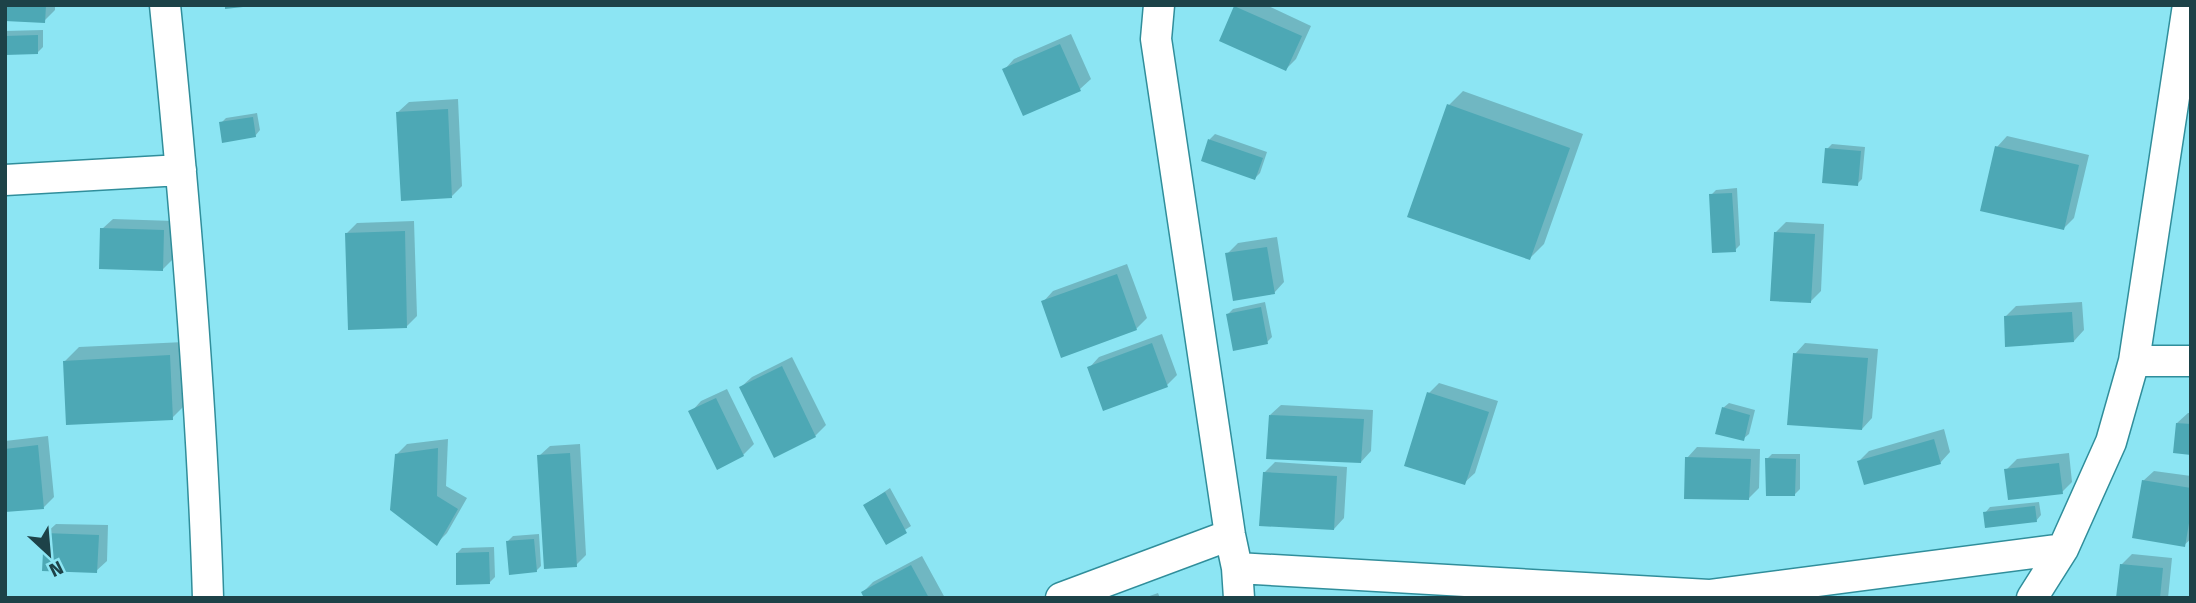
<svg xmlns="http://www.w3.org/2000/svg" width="2196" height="603" font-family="'Fira Sans',sans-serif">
  <rect width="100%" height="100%" fill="#8ce5f3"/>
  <path fill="#0003" d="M5 5H55V10L44 21Z
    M1237 5H1266L1311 26 1296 59 1286 69 1221 40Z
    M43 30V47L38 52 5 53V31Z
    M1071 34 1091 79 1080 89 1024 114 1004 70 1014 59Z
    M1463 91 1583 134 1544 244 1530 258 1449 105Z
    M458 99 462 186 452 196 398 112 409 102Z
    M257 113 260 130 255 136 221 123 226 118Z
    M1215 134 1267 152 1260 173 1255 178 1203 160 1210 139Z
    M2007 136 2089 155 2074 218 2064 228 1997 147Z
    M1832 144 1865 147 1862 179 1857 184 1827 149Z
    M1737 188 1740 245 1735 250 1711 195 1716 190Z
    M113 219 174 221 173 259 163 269 102 229Z
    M414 221 417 316 406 327 347 233 357 223Z
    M1786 222 1824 224 1821 291 1811 301 1776 232Z
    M1277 237 1284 282 1274 293 1227 254 1238 243Z
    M1127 264 1147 318 1136 329 1043 302 1053 291Z
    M1265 302 1272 337 1267 342 1228 314 1233 309Z
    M2082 302 2084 330 2074 341 2005 317 2016 306Z
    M1162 334 1177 375 1167 385 1089 368 1099 357Z
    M184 342 186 404 172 418 65 361 79 347Z
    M1805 343 1878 349 1872 418 1862 429 1795 354Z
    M792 357 826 425 815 436 741 387 752 377Z
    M1439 383 1498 401 1475 473 1464 483 1429 393Z
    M727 389 754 444 743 455 718 467 691 412 701 401Z
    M1729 403 1755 410 1749 434 1743 439 1723 408Z
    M1281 405 1373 410 1371 451 1361 462 1270 415Z
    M2188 413H2191V453L2177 423Z
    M1944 429 1950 452 1940 463 1859 461 1869 451Z
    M48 436 54 497 44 507 5 511V441Z
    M448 439 446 486 467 498 447 533 437 543 396 455 407 444Z
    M580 444 586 555 576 565 539 456 550 446Z
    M1697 447 1760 449 1759 488 1749 498 1687 458Z
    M2069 453 2072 482 2062 492 2006 470 2017 459Z
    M1772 454H1800V489L1795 494 1767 459Z
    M1275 462 1347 467 1344 518 1334 529 1264 473Z
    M2154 471 2191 476V539L2184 545 2143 481Z
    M890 488 911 526 886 542 865 505Z
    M2039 502 2041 515 2036 521 1985 513 1990 507Z
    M56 524 108 525 107 561 96 571 45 534Z
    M539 534 541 566 536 571 508 541 513 536Z
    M494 547 495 577 490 582 457 553 462 548Z
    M2132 554 2172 558 2168 598H2118L2121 565Z
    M922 556 945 598H866L863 592 873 582Z
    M1158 593 1160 598H1144Z"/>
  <path fill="#4da8b5" d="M5 5H46L45 23 5 21Z
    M225 5H243V7L225 9Z
    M1234 6 1302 36 1286 71 1219 41Z
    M38 35V54L5 55V36Z
    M1060 44 1081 91 1023 116 1002 69Z
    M1447 104 1570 148 1530 260 1407 217Z
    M448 109 452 198 401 201 396 112Z
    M253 117 256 137 222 143 219 122Z
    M1208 139 1263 158 1255 180 1201 161Z
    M1995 146 2079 165 2064 230 1980 211Z
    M1825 148 1861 151 1858 186 1822 183Z
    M1732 193 1736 252 1712 253 1709 194Z
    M100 228 164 230 163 271 99 269Z
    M405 231 407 328 348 330 345 233Z
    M1774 232 1815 234 1811 303 1770 301Z
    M1267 247 1275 294 1233 301 1225 253Z
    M1117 274 1137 330 1061 358 1041 301Z
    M1261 307 1268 344 1233 351 1226 314Z
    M2072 312 2074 342 2005 347 2004 316Z
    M1152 343 1168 387 1103 411 1087 367Z
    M1793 353 1868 358 1862 430 1787 425Z
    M170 355 173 420 66 425 63 361Z
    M782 366 816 437 774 458 739 387Z
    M1427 392 1489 412 1465 485 1404 466Z
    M716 398 744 456 717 470 688 411Z
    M1722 407 1750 415 1744 441 1715 434Z
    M1269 415 1364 419 1361 463 1266 459Z
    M2176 423 2191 424V455L2173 453Z
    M1934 439 1941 464 1864 485 1857 461Z
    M38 445 44 509 5 512V449Z
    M438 448 437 496 458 509 437 546 390 510 395 454Z
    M570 453 577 567 544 569 537 455Z
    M1685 457 1751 459 1749 500 1684 499Z
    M1765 458 1796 459 1795 496H1766Z
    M2059 463 2063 494 2008 500 2004 469Z
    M1263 472 1337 476 1334 530 1259 526Z
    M2142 480 2191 488V511L2185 547 2132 538Z
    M885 492 907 533 886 545 863 505Z
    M2035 506 2037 522 1985 528 1983 512Z
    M44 533 99 535 97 573 42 571Z
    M534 539 537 572 509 575 506 541Z
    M489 552 490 584 456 585V553Z
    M2120 564 2163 568 2160 598H2116Z
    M911 565 929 598H864L861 592Z"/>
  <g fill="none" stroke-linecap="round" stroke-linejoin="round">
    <g stroke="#308e9b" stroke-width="33">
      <path id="street" d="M165 5C185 202 202 400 208 598
        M1159 5 1156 39 1230 535 1237 568 1239 598
        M5 180 181 170
        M2134 361H2191
        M1237 568 1709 595 2063 549
        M1061 598 1230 535
        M2032 598 2063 549 2111 442 2134 361 2188 5"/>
    </g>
    <use href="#street" stroke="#fff" stroke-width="30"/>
  </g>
  <rect width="2196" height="603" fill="none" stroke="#1d4248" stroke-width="14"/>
  <g transform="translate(49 554) rotate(154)" stroke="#8ce5f3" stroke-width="5" paint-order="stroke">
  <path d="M0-5L12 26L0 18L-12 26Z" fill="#1d4248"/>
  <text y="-10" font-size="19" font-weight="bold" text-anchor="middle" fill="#1d4248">N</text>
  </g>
</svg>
